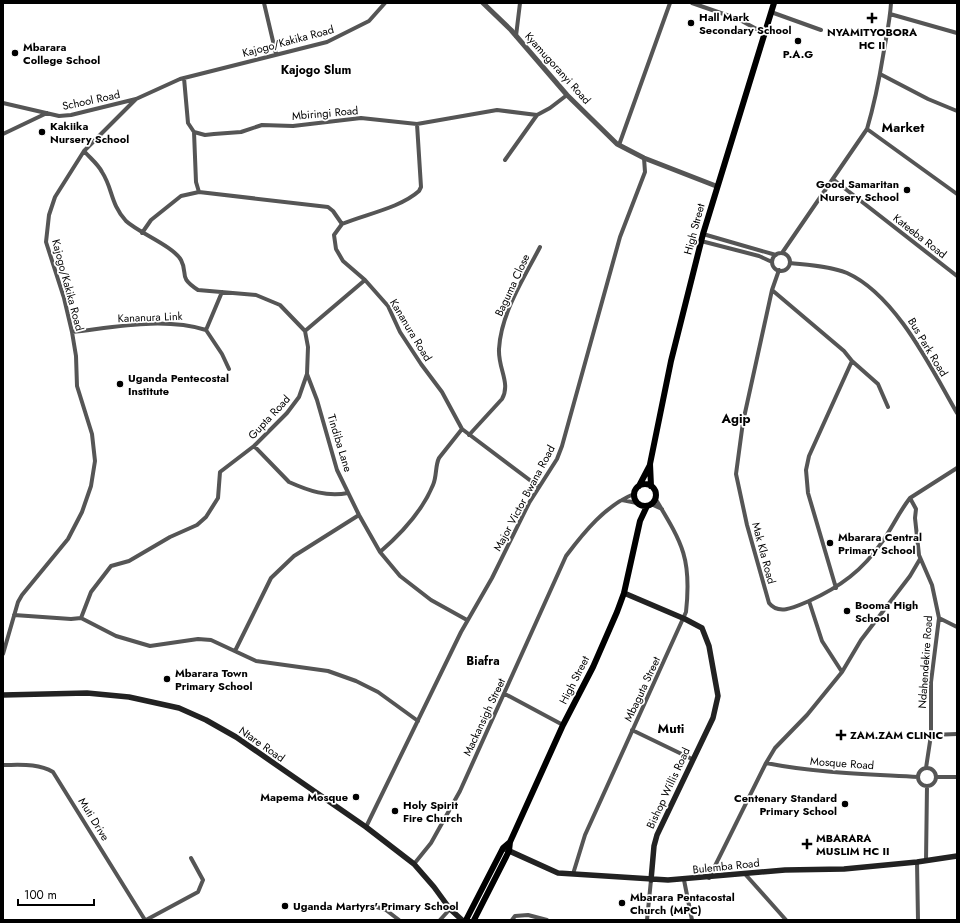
<svg xmlns="http://www.w3.org/2000/svg" width="960" height="923" font-family="Jost,sans-serif">
  <rect width="100%" height="100%" fill="#fff"/>
  <g fill="none" stroke-linecap="round" stroke-linejoin="round">
    <path stroke="#555" stroke-width="4" d="M264 3 276 54
      M692 3 738 19 764 33
      M771 12 821 30
      M890 14 957 33
      M516 36 520 3
      M880 74 928 99 957 111
      M184 78 188 123 194 132 205 135 214 134 241 132 262 125 293 126 361 118 417 124 497 110 537 115
      M3 103 59 116 71 115 136 99
      M867 129 957 194
      M194 132 196 182 199 192 328 207 333 211 342 224 334 235 336 249 343 261 365 280 388 306 400 332 421 364 442 392 462 429 539 487
      M3 134 47 113
      M619 145 670 3
      M505 160 537 115 550 108 567 95
      M834 180 957 276
      M342 224C366 214 400 208 419 191L421 187 417 124
      M142 233 151 220 181 196 199 192
      M703 234 776 255
      M701 241 759 256 772 262
      M782 253 867 129C874 105 879 81 883 56 886 38 890 21 891 3
      M772 262a9 9 0 1 1 18 0a9 9 0 1 1-18 0Z
      M790 263C808 265 830 266 847 273 896 295 931 368 957 413
      M772 290 844 351 852 361 809 456 806 470 808 493 836 588
      M206 330 222 292
      M305 331 365 280
      M72 332C116 327 163 317 206 330L222 354 229 369
      M852 361 878 384 888 407
      M307 374 317 400 337 470 359 515 380 552 400 576 431 600 467 620
      M469 435 502 399C511 383 498 369 499 349 501 313 524 278 540 247
      M254 446 289 482C309 491 327 497 348 493
      M622 500 637 503
      M651 504 662 509
      M380 552C402 533 422 512 433 485 437 476 435 466 439 458L462 429
      M809 601C840 587 863 570 882 542 892 528 899 512 910 498
      M14 615 71 619 81 618 116 636 150 646 198 639 211 640 256 661 328 671 356 681 378 692 418 721
      M81 618 91 592 111 566 129 561 170 537 197 525 206 517 218 498 220 472 254 446 287 413 299 397 307 374 308 347 305 331 280 305 256 295 198 290C177 276 189 275 181 260 173 246 139 233 126 221 110 203 113 189 102 172 98 164 90 158 84 151
      M939 618 957 627
      M235 651 271 578 294 556 359 515
      M3 654 18 602 22 595 68 539 82 512 91 486 95 461 92 434 77 386 76 356 72 332 64 298 46 242 49 215 55 197 84 151 136 99 180 79 327 42 369 21 385 3
      M842 672 861 640 910 576 920 559
      M505 694 563 725
      M632 730 692 759
      M931 735 957 734
      M766 763C816 773 867 774 918 777
      M3 765C20 765 38 763 53 772L145 920
      M918 777a9 9 0 1 1 18 0a9 9 0 1 1-18 0Z
      M926 768 931 735V682L939 618 932 585 919 555 915 518 916 509 910 498 957 468
      M937 777H957
      M366 827 461 632 492 578 529 503 557 459 562 446 620 237 645 172 644 158
      M926 861 927 786
      M917 862 918 920
      M414 864 431 843 460 791 566 556C584 532 606 505 634 494
      M573 874 585 835 686 612C692 558 682 543 655 498
      M745 874 786 920
      M709 878 766 763 775 748 807 715 842 672 822 641 809 601C797 606 779 616 769 603L747 525 736 474 743 422 772 290 779 270
      M684 880 692 920
      M374 906 386 910 399 920
      M146 920 198 892 203 880 191 858
      M440 920 450 909
      M512 920 515 916 528 915 547 920
      M647 920 651 880"/>
    <path stroke="#555" stroke-width="5" d="M483 3 511 30 567 95 617 144 644 158 716 186"/>
    <path stroke="#222" stroke-width="5.5" d="M624 593 685 619 702 628 709 646 718 696 713 718 657 835 654 846 651 880
      M3 695 87 693 129 697 179 708 206 720 236 737 366 827 414 864 434 887 450 909 462 920
      M505 849 558 873 668 880 785 870 844 869 917 862 957 856"/>
    <path stroke="#000" stroke-width="6" d="M634 495a11 11 0 1 1 22 0a11 11 0 1 1-22 0Z
      M639 486 650 465
      M651 486 650 464 671 361 703 234 774 3
      M466 920 503 848 510 842
      M474 920 509 851 510 842 563 725 593 667 617 612 624 593 640 521 647 506"/>
  </g>
  <g fill="#000" stroke="#fff" stroke-width="1.5">
    <path d="M870 12h4v4h4v4h-4v4h-4v-4h-4v-4h4z"/>
    <circle cx="691" cy="23" r="4"/>
    <circle cx="798" cy="41" r="4"/>
    <circle cx="15" cy="53" r="4"/>
    <circle cx="42" cy="132" r="4"/>
    <circle cx="907" cy="190" r="4"/>
    <circle cx="120" cy="384" r="4"/>
    <circle cx="830" cy="543" r="4"/>
    <circle cx="847" cy="611" r="4"/>
    <circle cx="167" cy="679" r="4"/>
    <path d="M839 729h4v4h4v4h-4v4h-4v-4h-4v-4h4z"/>
    <circle cx="356" cy="797" r="4"/>
    <circle cx="845" cy="804" r="4"/>
    <circle cx="395" cy="811" r="4"/>
    <path d="M805 838h4v4h4v4h-4v4h-4v-4h-4v-4h4z"/>
    <circle cx="622" cy="903" r="4"/>
    <circle cx="285" cy="906" r="4"/>
  </g>
  <g text-anchor="middle" stroke-width="3.5" stroke-linejoin="round" paint-order="stroke">
    <g font-size="11" font-weight="bold" fill="#000" stroke="#fff" text-anchor="start">
      <text x="699" y="21">Hall Mark<tspan x="699" dy="13">Secondary School</tspan></text>
      <text x="872" y="36" text-anchor="middle">NYAMITYOBORA<tspan x="872" dy="13">HC II</tspan></text>
      <text x="23" y="51">Mbarara<tspan x="23" dy="13">College School</tspan></text>
      <text x="798" y="58" text-anchor="middle">P.A.G</text>
      <text x="50" y="130">Kakiika<tspan x="50" dy="13">Nursery School</tspan></text>
      <text x="899" y="188" text-anchor="end">Good Samaritan<tspan x="899" dy="13">Nursery School</tspan></text>
      <text x="128" y="382">Uganda Pentecostal<tspan x="128" dy="13">Institute</tspan></text>
      <text x="838" y="541">Mbarara Central<tspan x="838" dy="13">Primary School</tspan></text>
      <text x="855" y="609">Booma High<tspan x="855" dy="13">School</tspan></text>
      <text x="175" y="677">Mbarara Town<tspan x="175" dy="13">Primary School</tspan></text>
      <text x="850" y="739">ZAM.ZAM CLINIC</text>
      <text x="348" y="801" text-anchor="end">Mapema Mosque</text>
      <text x="837" y="802" text-anchor="end">Centenary Standard<tspan x="837" dy="13">Primary School</tspan></text>
      <text x="403" y="809">Holy Spirit<tspan x="403" dy="13">Fire Church</tspan></text>
      <text x="816" y="842">MBARARA<tspan x="816" dy="13">MUSLIM HC II</tspan></text>
      <text x="630" y="901">Mbarara Pentacostal<tspan x="630" dy="13">Church (MPC)</tspan></text>
      <text x="293" y="910">Uganda Martyrs' Primary School</text>
    </g>
    <g font-size="11" fill="#000" stroke="#fff">
      <text transform="translate(288 41) rotate(-15)" y="4">Kajogo/Kakika Road</text>
      <text transform="translate(558 68) rotate(48)" y="4">Kyamugoranyi Road</text>
      <text transform="translate(91 100) rotate(-12)" y="4">School Road</text>
      <text transform="translate(325 113) rotate(-5)" y="4">Mbiringi Road</text>
      <text transform="translate(694 229) rotate(-75)" y="4">High Street</text>
      <text transform="translate(920 236) rotate(38)" y="4">Kateeba Road</text>
      <text transform="translate(68 285) rotate(75)" y="4">Kajogo/Kakika Road</text>
      <text transform="translate(512 285) rotate(-65)" y="4">Baguma Close</text>
      <text transform="translate(150 317) rotate(-2)" y="4">Kananura Link</text>
      <text transform="translate(411 330) rotate(59)" y="4">Kananura Road</text>
      <text transform="translate(928 347) rotate(59)" y="4">Bus Park Road</text>
      <text transform="translate(269 417) rotate(-47)" y="4">Gupta Road</text>
      <text transform="translate(340 443) rotate(73)" y="4">Tindiba Lane</text>
      <text transform="translate(524 498) rotate(-62)" y="4">Major Victor Bwana Road</text>
      <text transform="translate(764 553) rotate(75)" y="4">Mak Kla Road</text>
      <text transform="translate(925 662) rotate(-86)" y="4">Ndahendekire Road</text>
      <text transform="translate(574 680) rotate(-63)" y="4">High Street</text>
      <text transform="translate(642 689) rotate(-65)" y="4">Mbaguta Street</text>
      <text transform="translate(484 717) rotate(-65)" y="4">Mackansigh Street</text>
      <text transform="translate(262 744) rotate(35)" y="4">Ntare Road</text>
      <text transform="translate(842 763) rotate(4)" y="4">Mosque Road</text>
      <text transform="translate(668 788) rotate(-65)" y="4">Bishop Willis Road</text>
      <text transform="translate(94 819) rotate(58)" y="4">Muti Drive</text>
      <text transform="translate(726 866) rotate(-6)" y="4">Bulemba Road</text>
    </g>
    <g font-size="12" font-weight="bold" fill="#000" stroke="#fff">
      <text x="316" y="74">Kajogo Slum</text>
      <text x="483" y="665">Biafra</text>
    </g>
    <g font-size="13" font-weight="bold" fill="#000" stroke="#fff">
      <text x="903" y="132">Market</text>
      <text x="736" y="423">Agip</text>
      <text x="671" y="733">Muti</text>
    </g>
  </g>
  <rect width="960" height="923" fill="none" stroke="#000000" stroke-width="8"/>
  <path d="M18 899v6h76v-6" fill="none" stroke="#000000" stroke-width="2"/>
  <text x="24" y="899" font-size="12" fill="#000000" stroke="#ffffff" stroke-width="3" paint-order="stroke">100 m</text>
</svg>
